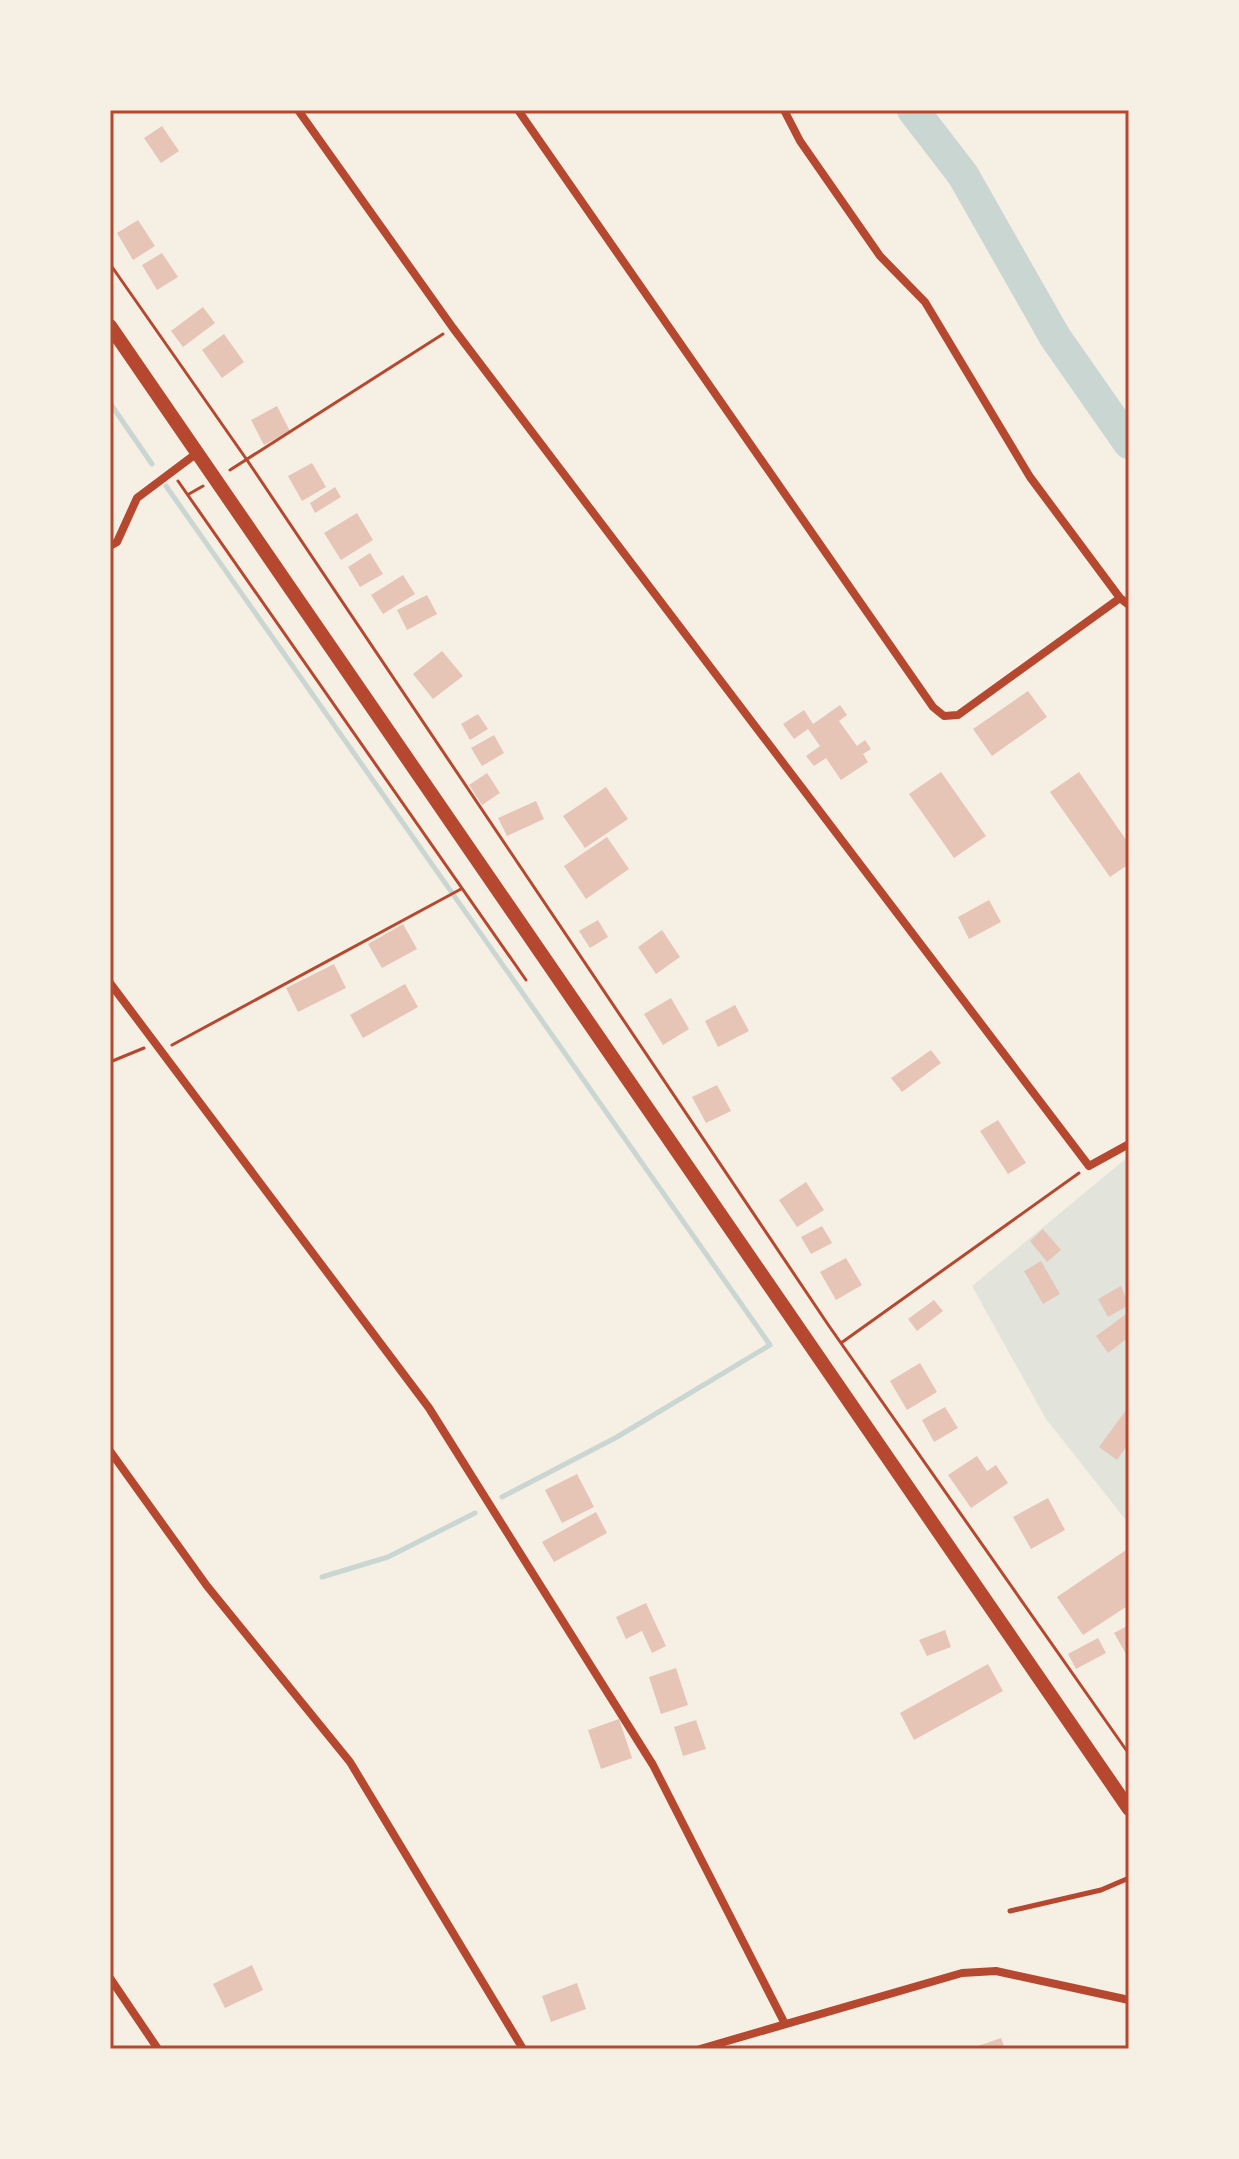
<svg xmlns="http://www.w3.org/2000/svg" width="1239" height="2159" font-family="Arial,sans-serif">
  <rect width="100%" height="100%" fill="#f6efe4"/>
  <path fill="#e2e4dc" d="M1129 1156V1524L1046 1419 972 1286Z"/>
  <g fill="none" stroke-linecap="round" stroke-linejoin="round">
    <path stroke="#c9d6d2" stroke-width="5" d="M110 403 152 464
      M166 486 770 1345 617 1437 502 1497
      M322 1577 388 1557 475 1513"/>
    <path stroke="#c9d6d2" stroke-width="32" d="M913 110 963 175 1055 337 1129 443"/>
  </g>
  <path fill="#e6c5b7" d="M162 126 179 151 161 163 144 138Z
    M138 220 155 246 133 260 117 233Z
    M162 253 178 277 157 290 142 265Z
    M203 307 215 323 183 347 171 331Z
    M224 334 244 362 222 378 202 350Z
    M277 406 290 431 264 445 251 420Z
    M312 463 326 487 302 501 288 476Z
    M335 487 341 497 315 513 310 503Z
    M357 513 373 540 341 560 324 533Z
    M370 553 383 574 360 587 348 567Z
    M403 575 415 594 383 614 371 595Z
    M427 595 437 614 407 630 397 610Z
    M442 651 463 676 433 699 413 674Z
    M1028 691 1047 717 992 756 973 729Z
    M840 705 847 715 839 721 857 746 865 740 871 749 863 754 868 762 841 780 826 758 814 766 806 756 820 746 808 729 794 739 783 724 804 710 813 724Z
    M478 714 488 729 470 740 461 724Z
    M494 735 504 753 482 766 471 748Z
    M941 772 986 836 954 858 909 794Z
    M1079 772 1129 844V864L1110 877 1050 792Z
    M487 773 500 793 482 805 469 785Z
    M606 787 628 819 585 848 563 816Z
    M536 801 544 819 507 836 498 818Z
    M607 837 629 869 586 899 564 866Z
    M989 900 1001 922 969 939 958 917Z
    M598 920 608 937 590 948 579 931Z
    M403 924 417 949 382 968 368 944Z
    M662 930 680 957 656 974 638 947Z
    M334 964 346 988 298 1012 286 988Z
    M405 984 418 1007 363 1038 350 1015Z
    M671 998 689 1029 663 1045 644 1014Z
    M735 1005 749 1031 718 1047 705 1021Z
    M931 1050 941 1063 902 1092 891 1078Z
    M717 1085 731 1111 706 1123 692 1097Z
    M998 1120 1026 1163 1008 1174 980 1131Z
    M806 1182 824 1210 797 1227 779 1200Z
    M822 1226 832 1243 811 1254 801 1237Z
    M1043 1229 1061 1250 1047 1262 1030 1241Z
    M846 1258 862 1285 836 1300 820 1272Z
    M1041 1261 1060 1294 1043 1304 1024 1271Z
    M1121 1286 1129 1305 1108 1317 1098 1299Z
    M934 1300 943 1311 917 1331 908 1319Z
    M1129 1312V1337L1108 1353 1096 1336Z
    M920 1363 937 1392 907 1410 890 1381Z
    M1129 1406V1443L1117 1460 1099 1447Z
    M945 1407 958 1428 934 1442 922 1420Z
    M977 1456 987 1471 996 1465 1008 1483 971 1508 948 1475Z
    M577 1474 594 1507 562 1523 545 1490Z
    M1048 1498 1065 1530 1031 1549 1013 1517Z
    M596 1512 607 1533 554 1562 542 1542Z
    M1129 1548V1605L1083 1635 1057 1597Z
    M646 1603 666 1646 652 1653 642 1631 626 1639 616 1617Z
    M1129 1625V1659L1114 1633Z
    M945 1630 951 1647 927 1656 919 1640Z
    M1098 1638 1106 1653 1076 1669 1068 1654Z
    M988 1664 1003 1691 914 1740 900 1713Z
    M676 1668 688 1705 661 1714 649 1677Z
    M619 1719 632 1758 601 1769 588 1730Z
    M696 1720 706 1749 683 1756 674 1727Z
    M252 1965 263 1990 225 2008 213 1984Z
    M577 1983 586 2009 551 2022 542 1996Z
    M1001 2038 1005 2049H979L978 2046Z"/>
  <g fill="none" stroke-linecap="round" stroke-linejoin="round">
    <path stroke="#b5482f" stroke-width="3" d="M110 264 247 460 829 1326 1129 1754
      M230 470 443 334
      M178 481 526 980
      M189 494 203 486
      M172 1045 461 889
      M110 1062 144 1048
      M841 1343 1079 1173"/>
    <path stroke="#b5482f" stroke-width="5" d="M1010 1911 1101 1890 1129 1878"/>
    <path stroke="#b5482f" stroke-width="8" d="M298 110 453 328 1089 1166 1129 1144
      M518 110 933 707 944 716 958 715 1120 598
      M784 110 800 141 880 256 925 302 1030 477 1120 598 1129 605
      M110 546 117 542 137 498 197 453
      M110 983 429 1408 653 1765 784 2022
      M110 1451 207 1586 350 1762 523 2049
      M110 1978 158 2049
      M700 2049 962 1973 996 1971 1129 2000"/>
    <path stroke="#b5482f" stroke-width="14" d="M110 326 1129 1809"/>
  </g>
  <rect width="1239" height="2159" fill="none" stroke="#f6efe4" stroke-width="224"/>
  <rect x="112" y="112" width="1015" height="1935" fill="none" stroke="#b5482f" stroke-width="3"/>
</svg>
